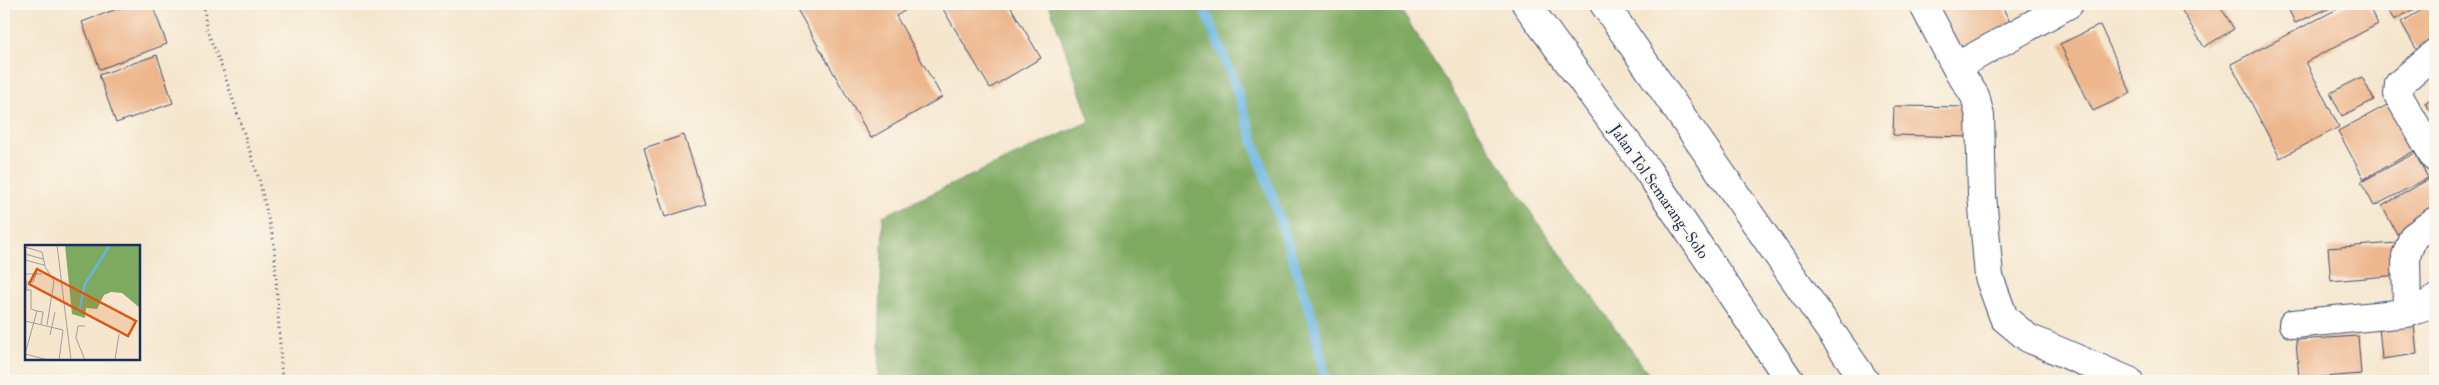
<svg xmlns="http://www.w3.org/2000/svg" width="2439" height="385" font-family="'IM FELL Double Pica',serif">
  <rect width="100%" height="100%" fill="#fbf7ec"/>
  <filter id="ink" filterUnits="userSpaceOnUse"><feTurbulence type="fractalNoise" baseFrequency=".02" numOctaves="2"/><feDisplacementMap in="SourceGraphic" scale="10" xChannelSelector="R" yChannelSelector="G"/><feConvolveMatrix kernelMatrix="1 2 1 2 8 2 1 2 1" color-interpolation-filters="sRGB"/></filter>
  <filter id="wash" filterUnits="userSpaceOnUse"><feTurbulence type="fractalNoise" baseFrequency=".0096" numOctaves="4" result="noise"/><feDisplacementMap in="SourceGraphic" scale="20" xChannelSelector="R" yChannelSelector="G"/><feGaussianBlur stdDeviation="1.12" result="paint"/><feColorMatrix in="noise" values="0 0 0 0 0 0 0 0 0 0 0 0 0 0 0 0 0 1.4 0 .05"/><feComposite in="paint" operator="in"/></filter>
  <g filter="url(#wash)">
    <rect width="100%" height="100%" fill="#f5e6cd"/>
    <path fill="#7ea960" stroke="#4c6c5f" d="M1049 4H1397L1533 216 1654 381H878L883 216 1090 121Z"/>
    <g fill="none" stroke-linecap="round" stroke-linejoin="round">
      <path stroke="#67b5e1" stroke-width="10" d="M1202 4 1233 79 1313 320 1326 381"/>
    </g>
    <g id="blocks">
      <path fill="#edb68c" d="M130 4H152L167 44 100 69 82 22Z
        M794 4H916L896 16 942 97 871 138Z
        M940 4H1009L1041 58 990 88Z
        M1938 4H2001L2012 26 1959 50Z
        M2178 4H2219L2234 29 2204 47Z
        M2286 4H2330L2332 7 2295 23Z
        M2347 4H2367L2378 24 2306 62 2339 127 2280 158 2231 64Z
        M2384 4H2423L2394 20Z
        M2433 4H2435V42L2418 52 2401 22Z
        M2100 25 2131 93 2093 111 2060 44Z
        M157 55 173 103 116 123 99 75Z
        M2362 77 2374 100 2342 116 2330 93Z
        M2435 96V117L2425 103Z
        M2389 104 2414 151 2364 179 2338 131Z
        M1894 106 1969 107 1968 137 1893 135Z
        M684 135 706 204 665 217 644 148Z
        M2415 153 2428 178 2374 206 2361 182Z
        M2429 179 2435 191V213L2397 234 2382 206Z
        M2396 243 2399 275 2331 281 2328 248Z
        M2414 324 2417 354 2382 359 2379 327Z
        M2358 336 2361 374 2299 379 2296 340Z"/>
    </g>
  </g>
  <g filter="url(#ink)">
    <use href="#blocks" fill-opacity="0" stroke="#3c4a6f" stroke-width="1"/>
    <g fill="none" stroke-linecap="round" stroke-linejoin="round">
      <g stroke="#3c4a6f" stroke-width="30">
        <path id="minor" d="M1923 4 1956 67 1975 96 1980 116 1982 195 1989 277 2004 318 2028 338 2129 381
          M2435 53 2399 84 2398 95 2435 158
          M1956 67 2069 4
          M2407 313 2406 256 2413 237 2435 221
          M2293 324 2407 313 2422 308 2435 299"/>
      </g>
      <g stroke="#3c4a6f" stroke-width="30">
        <path id="highway" d="M1526 4 1648 171 1790 381
          M1604 4 1865 381"/>
      </g>
      <path stroke="#3c4a6f" stroke-width="3" stroke-dasharray="1 4" stroke-linecap="butt" d="M204 4 206 28 223 70 259 179 274 243 282 381"/>
      <use href="#minor" stroke="#fff" stroke-width="28"/>
      <use href="#highway" stroke="#fff" stroke-width="28"/>
    </g>
  </g>
  <g text-anchor="middle" stroke-width="4.5" stroke-linejoin="round" paint-order="stroke">
    <g font-size="16" fill="#1b2f5e" stroke="#fbf7ec">
      <text transform="translate(1660 191) rotate(55)" y="6">Jalan Tol Semarang–Solo</text>
    </g>
  </g>
  <g transform="translate(25 245)">
    <rect width="115" height="115" fill="#f5e6cd"/>
    <path d="M40 0H115V63L97 48 86 47 79 50 72 64 61 63 60 73 47 69Z" fill="#7ea960"/>
    <path fill="none" stroke="#67b5e1" stroke-width="2.5" d="M54 67 60 39 85 0"/>
    <path fill="none" stroke="#9e9da1" stroke-width="1" d="M32 0 46 115M0 2 17 7 20 21M0 9 18 14M0 15 19 20 29 36 22 80M2 37H8L12 27M0 45H6V64L12 66M2 45 0 29H17M0 76 38 85 34 115M60 81H53L51 93 60 115M25 90 30 67M0 109 12 66 18 67 16 79M0 109 23 115M90 115 94 89"/>
    <path fill="#de5710" fill-opacity="0.15" stroke="#de5710" stroke-width="2.5" d="M12 24 111 76 103 91 4 39Z"/>
    <rect width="115" height="115" fill="none" stroke="#1b2f5e" stroke-width="2.5"/>
  </g>
  <rect width="2439" height="385" fill="none" stroke="#fbf7ec" stroke-width="20"/>
</svg>
